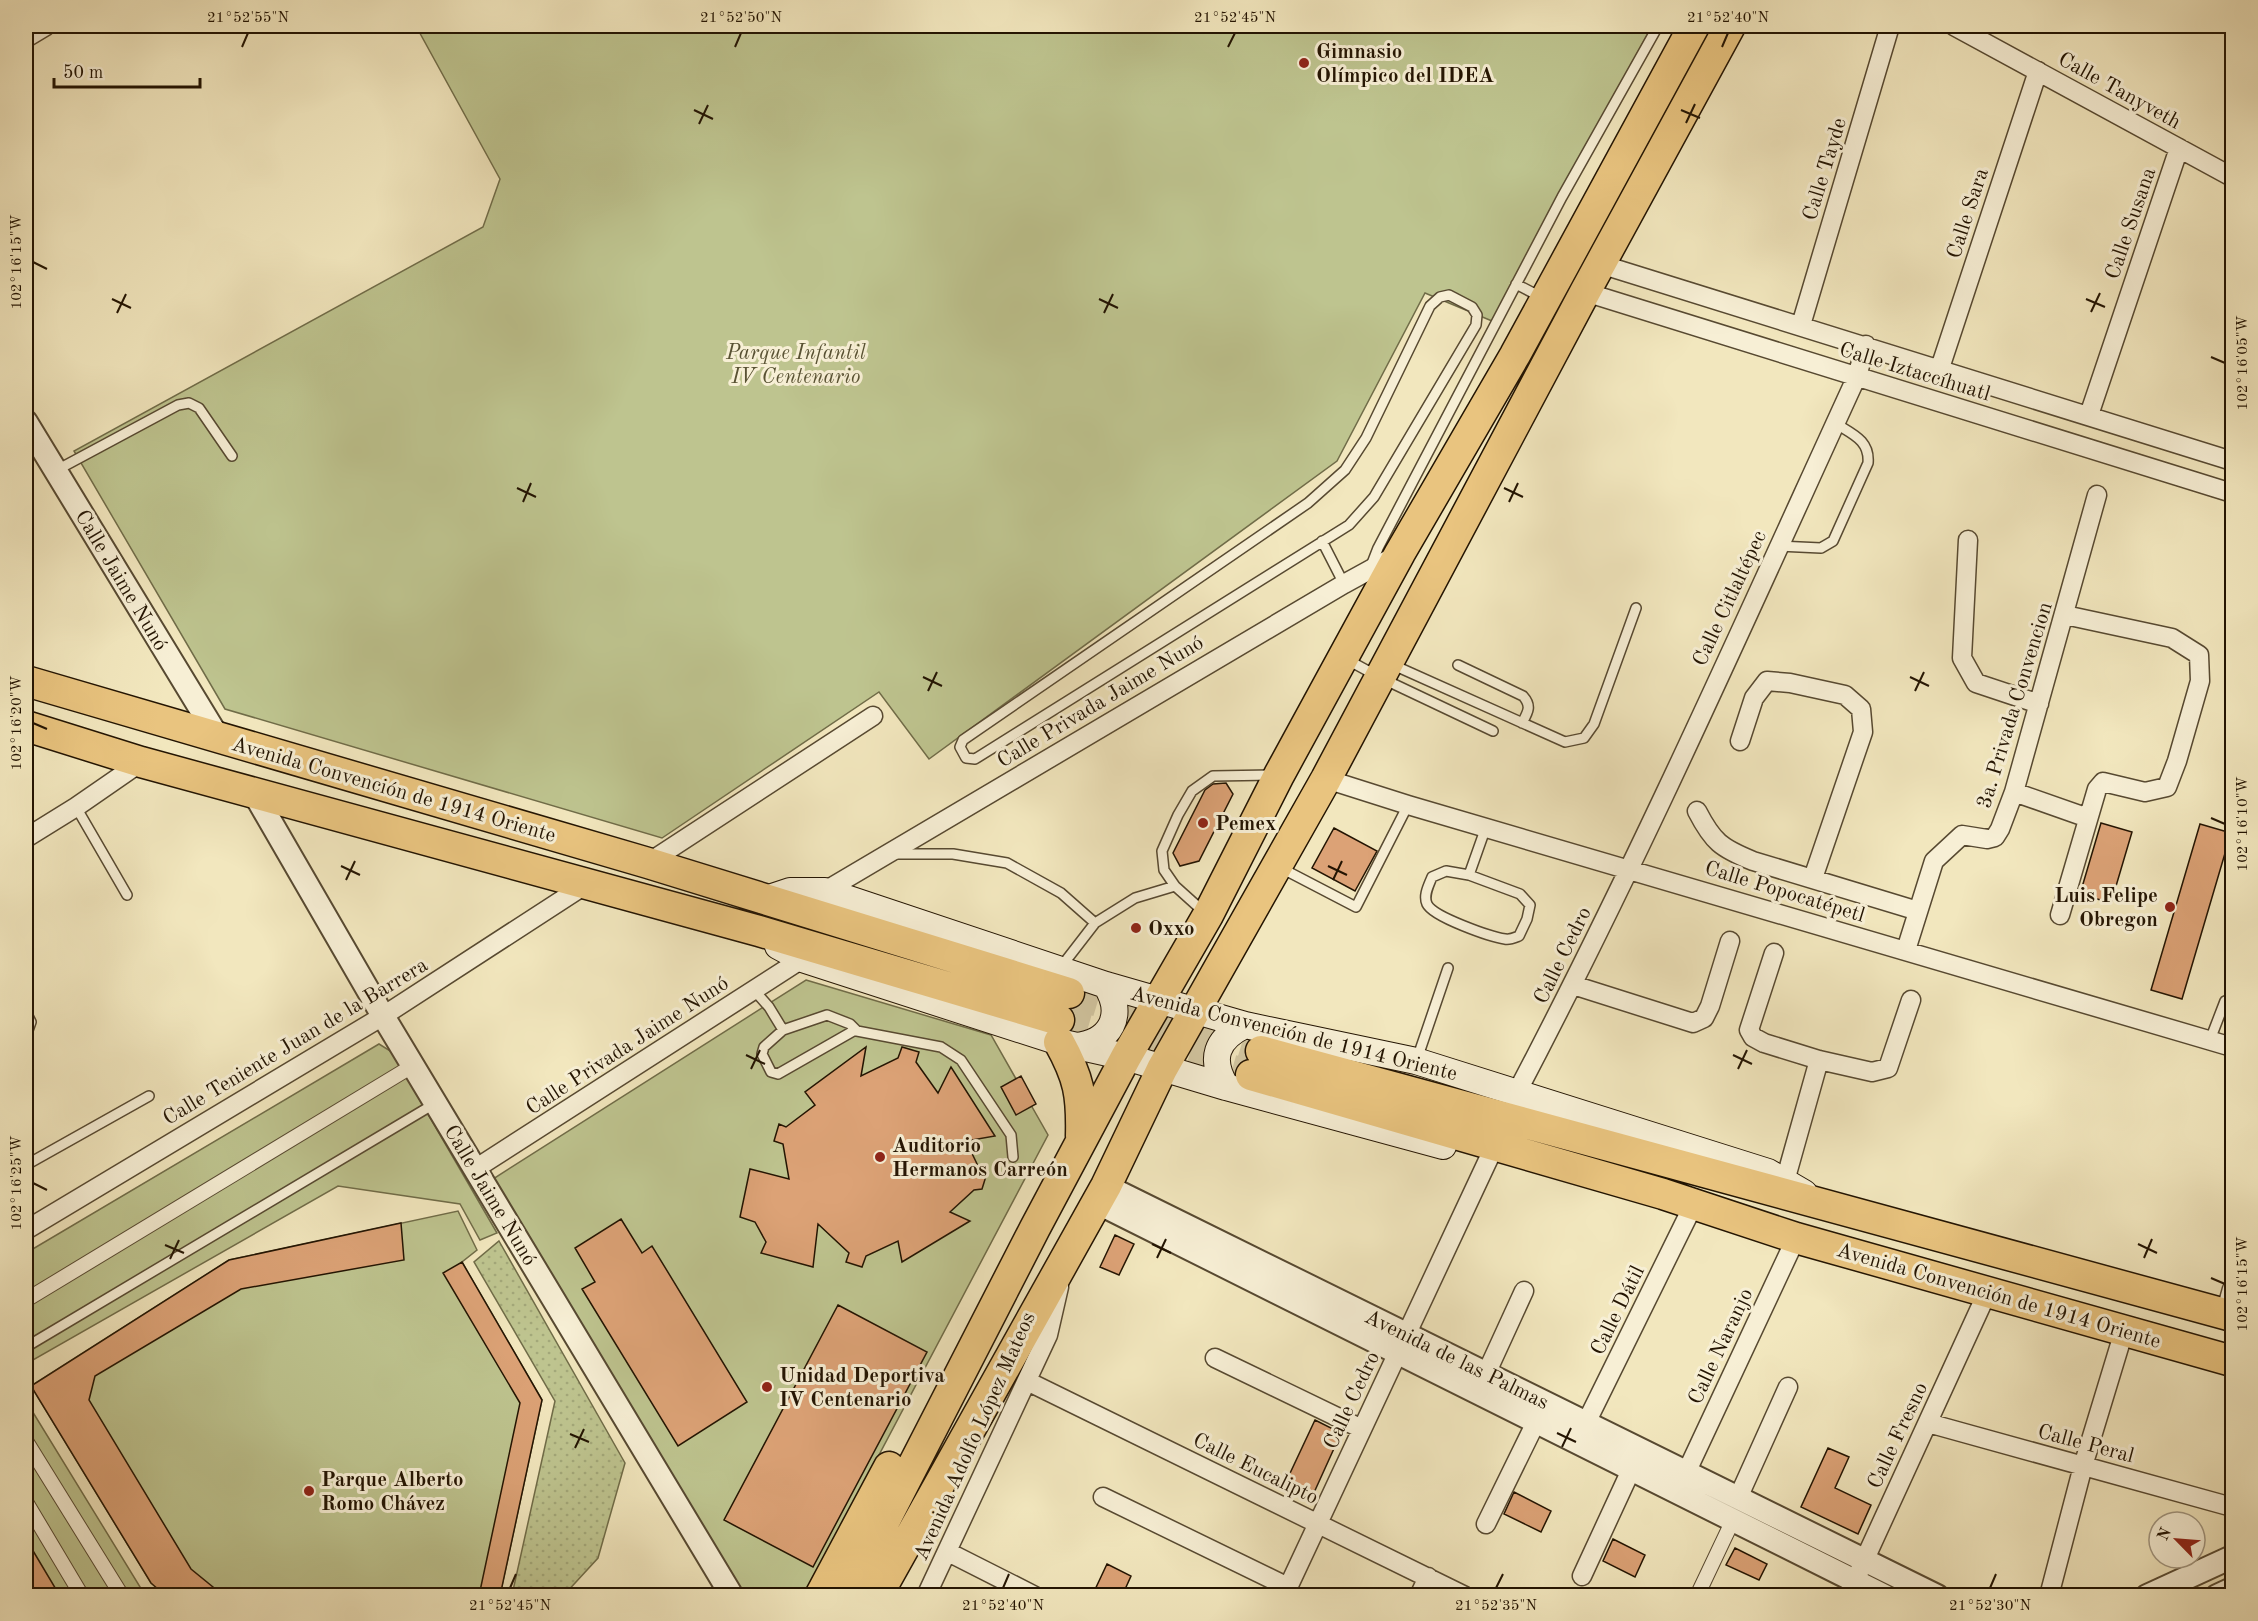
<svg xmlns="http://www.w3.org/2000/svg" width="2258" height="1621" font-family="'Old Standard TT',serif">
  <defs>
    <pattern id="garden-dots" width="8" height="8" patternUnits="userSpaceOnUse" patternTransform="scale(1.5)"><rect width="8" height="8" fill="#bec48f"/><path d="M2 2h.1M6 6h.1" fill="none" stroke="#a3a87a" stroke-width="1.8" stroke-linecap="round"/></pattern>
  </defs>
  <rect width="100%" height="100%" fill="#f2e7be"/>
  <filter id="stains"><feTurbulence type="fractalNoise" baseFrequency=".00333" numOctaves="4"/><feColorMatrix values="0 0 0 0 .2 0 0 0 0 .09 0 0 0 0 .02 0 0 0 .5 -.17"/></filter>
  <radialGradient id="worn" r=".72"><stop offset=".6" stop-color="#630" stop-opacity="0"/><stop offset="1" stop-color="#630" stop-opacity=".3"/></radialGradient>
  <path fill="#bec48f" stroke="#706c48" stroke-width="1.5" d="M416 26H1652L1492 321 1425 293 1337 461 929 759 879 692 662 838 225 709 74 451 483 227 500 179Z
    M806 980 991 1035 1048 1135 805 1595H745L493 1179Z
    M379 1044 392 1052 497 1233 480 1240 460 1204 338 1186 26 1364V1253Z
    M458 1211 477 1250 462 1262 542 1400 500 1595H166L151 1583 31 1386 229 1260Z
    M26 1401 145 1595H89L26 1489Z
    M26 1506 80 1595H26Z"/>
  <path fill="url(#garden-dots)" stroke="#706c48" stroke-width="1.5" d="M499 1241 625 1463 598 1558 564 1595H512L555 1401 474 1262Z"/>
  <path fill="#dca276" stroke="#231402" stroke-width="1.5" d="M1226 783 1233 794 1199 861 1180 866 1173 853 1205 790 1213 784Z
    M2101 823 2132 832 2111 903 2080 894Z
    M2200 824 2231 833 2182 999 2151 990Z
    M1334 828 1377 851 1355 891 1312 868Z
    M866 1047 861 1076 898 1058 902 1047 919 1052 916 1062 938 1093 951 1067 995 1136 966 1141 980 1170 987 1173 982 1189 974 1190 950 1212 970 1221 902 1262 898 1241 866 1256 862 1267 846 1262 849 1253 818 1224 813 1267 761 1253 766 1242 755 1222 740 1217 750 1169 789 1179 783 1144 774 1141 779 1124 786 1127 815 1105 805 1092Z
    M1021 1076 1036 1104 1016 1115 1001 1087Z
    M621 1219 642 1253 652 1246 747 1402 678 1446 582 1289 595 1282 575 1248Z
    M401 1223 404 1260 241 1289 95 1376 89 1400 191 1569 224 1596H166L151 1583 31 1386 229 1260Z
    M1115 1235 1134 1244 1119 1275 1100 1267Z
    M462 1262 542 1400 500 1596 480 1591 520 1403 443 1273Z
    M838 1305 927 1352 813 1567 724 1520Z
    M1315 1420 1341 1433 1312 1497 1285 1484Z
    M1828 1448 1849 1457 1835 1488 1871 1505 1858 1534 1801 1507Z
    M1514 1492 1551 1511 1541 1532 1504 1514Z
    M26 1539 60 1596H26Z
    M1613 1539 1645 1555 1635 1577 1603 1561Z
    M1735 1548 1767 1564 1759 1580 1726 1565Z
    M1107 1564 1131 1576 1122 1596H1092Z"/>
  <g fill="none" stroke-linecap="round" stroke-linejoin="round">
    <path stroke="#d3c7a2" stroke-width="30" stroke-dasharray="30 15" stroke-linecap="butt" d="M1069 993 1261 1051
      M1059 1020 1251 1075"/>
    <g stroke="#574931" stroke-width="12">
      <path id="service" d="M1516 284 1541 297
        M1449 295 1472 307 1477 315 1476 325 1374 497 1349 525 975 759 966 758 960 747 963 740 1308 503 1345 470 1366 438 1430 306 1440 297Z
        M55 471 178 405 189 403 199 408 232 456
        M1322 541 1344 584
        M1778 546 1821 548 1833 541 1868 463C1870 440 1852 434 1835 423
        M1371 566 1378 548 1562 197 1658 26
        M1346 659 1379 677 1493 731
        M1391 664 1565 742 1584 738 1594 724 1636 608
        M1458 665 1523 696C1532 706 1528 712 1522 723
        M76 807 127 895
        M895 854H953L1007 863 1061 893 1095 923
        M1281 868 1356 907 1408 805
        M1469 875 1446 871 1432 877C1429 885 1423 895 1427 904 1433 917 1491 937 1505 939 1510 940 1514 938 1519 936L1527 919 1530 905 1520 894 1469 875 1486 827
        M1205 913 1175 886 1164 870 1162 851 1178 815 1192 791 1213 776 1273 775
        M1061 967 1095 923 1135 898 1175 886
        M754 990 769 1007 783 1030 827 1015 850 1024 857 1031 941 1047 961 1060 1011 1135 1013 1157
        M26 1012 31 1022 26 1036
        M783 1030 764 1047 762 1054 771 1072 778 1074 855 1030
        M2210 1040 2225 1001 2232 999
        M1417 1059 1448 968
        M26 1165 149 1096
        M26 1347 434 1104"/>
    </g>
    <g stroke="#574931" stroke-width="16">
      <path id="pedestrian" d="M26 1300 414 1065
        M26 1441 122 1596
        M26 1502 82 1596
        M1697 1596 1733 1520"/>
    </g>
    <g stroke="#574931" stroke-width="21">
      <path id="minor" d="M1954 26 2232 177
        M26 38 46 26
        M1600 264 2232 461
        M1585 292 2232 493
        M1801 325 1890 26
        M1940 368 2038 71
        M2089 415 2179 148
        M1968 540 1962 658 1976 683 2039 704
        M1740 741 1754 698 1767 681 1790 683 1845 695 1861 709 1863 732 1813 878
        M1326 779 1408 805 2232 1047
        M2014 792 2088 818
        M1697 811C1713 842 1721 848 1753 861L1918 911
        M26 838 76 807 141 762
        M648 863 873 716
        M825 891 1344 584 1395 556
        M2060 915 2097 789 2103 782 2145 792 2167 787 2177 761 2200 681 2199 655 2172 638 2065 615
        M1906 950 1934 861 1962 835 1987 839 1995 837 2000 829 2014 792 2097 495
        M1774 953 1749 1030 1753 1037 1764 1043 1819 1060 1872 1072 1888 1068 1911 1000
        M1573 985 1693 1023 1704 1018 1710 1006 1730 941
        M1517 1092C1640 858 1747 616 1857 376L1866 345
        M475 1169 802 959
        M1785 1181 1819 1060
        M26 1230 383 1016 585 885
        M2225 1314 2232 1289
        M1215 1358 1362 1429
        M1486 1374 1524 1291
        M1027 1381 1465 1596
        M1586 1423 1688 1216
        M1928 1423 2232 1507
        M1686 1473 1796 1238
        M1103 1497 1288 1587
        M1738 1498 1788 1387
        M1486 1524 1536 1422
        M948 1552 1035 1596
        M1582 1576 1631 1470
        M926 1596 1048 1335 1059 1287
        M1284 1596 1489 1158
        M1419 1596 1428 1577
        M1848 1596 1987 1293
        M2049 1596 2083 1466 2124 1331"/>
    </g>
    <g stroke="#574931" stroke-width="26">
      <path id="tertiary" d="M26 422 219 739
        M254 793 383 1016 732 1596
        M1106 1186 1937 1596
        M1096 1202 1885 1596
        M2147 1596 2232 1557
        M2217 1596 2232 1589"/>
    </g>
    <g stroke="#231402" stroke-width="28">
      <path id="secondary" d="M763 900 790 891H825L1106 985 1245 1025 1416 1061 1768 1172 1804 1193
        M778 946 802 959 1059 1042 1126 1057 1226 1087 1443 1146
        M1076 1046C1111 1042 1125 1015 1106 985
        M1226 1087C1209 1059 1216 1039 1245 1025"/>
    </g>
    <g stroke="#231402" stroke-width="33">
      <path id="primary" d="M26 681 648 863 1069 993
        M26 726 141 762 759 931 1059 1020
        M1059 1042C1079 1078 1082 1095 1081 1136
        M1261 1051 2232 1316
        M1251 1075 1663 1194 1796 1238 2232 1361
        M820 1596 889 1467
        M846 1596 1035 1228 1126 1057 1208 915 1279 775 1400 553 1515 355 1694 26
        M877 1596 1106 1186 1162 1069 1326 779 1585 292 1730 26"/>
    </g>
    <use href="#service" stroke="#f7efd5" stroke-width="9"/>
    <use href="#pedestrian" stroke="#f7efd5" stroke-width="14"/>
    <use href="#minor" stroke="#f7efd5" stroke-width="18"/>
    <use href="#tertiary" stroke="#f7efd5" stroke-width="22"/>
    <use href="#secondary" stroke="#f7efd5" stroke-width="26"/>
    <use href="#primary" stroke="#e9c47f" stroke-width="30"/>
  </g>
  <path fill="none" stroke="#231402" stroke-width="2" d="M242 47 248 33M735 47 741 33M1228 47 1235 33M1722 47 1728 33M694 110 713 119M1681 110 1700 118M1686 123 1695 104M699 124 708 105M33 262 47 269M112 299 131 308M1099 299 1118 308M2086 299 2105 307M2091 312 2100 293M117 313 126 294M1104 313 1113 294M2211 357 2225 363M517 488 536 497M1504 488 1523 497M523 502 531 483M1509 502 1518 483M923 677 942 686M1910 677 1929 686M928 691 937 672M1915 691 1924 672M33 723 47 729M2211 818 2225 824M341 866 360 875M1328 866 1347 875M346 880 355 861M1333 880 1342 861M746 1055 765 1064M1733 1055 1752 1064M751 1069 760 1050M1738 1069 1747 1050M33 1183 47 1190M1152 1244 1171 1253M2138 1244 2157 1253M165 1245 184 1253M1157 1258 1166 1239M2144 1258 2152 1239M170 1259 179 1240M2211 1278 2225 1284M1557 1433 1576 1442M570 1434 589 1442M1562 1447 1571 1428M575 1448 584 1429M510 1588 516 1574M1003 1588 1009 1574M1496 1588 1503 1574M1990 1588 1996 1574"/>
  <g fill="#8f2418" stroke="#f7efd5" stroke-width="2">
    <circle cx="1304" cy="63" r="6"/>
    <circle cx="1203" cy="823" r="6"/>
    <circle cx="2170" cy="907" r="6"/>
    <circle cx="1136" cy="928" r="6"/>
    <circle cx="880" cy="1157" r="6"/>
    <circle cx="767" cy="1387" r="6"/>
    <circle cx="309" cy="1491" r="6"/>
  </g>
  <g text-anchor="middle" stroke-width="6" stroke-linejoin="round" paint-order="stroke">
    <g font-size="21" font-weight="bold" fill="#231402" stroke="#f7efd5" text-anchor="start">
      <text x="1316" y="58">Gimnasio<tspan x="1316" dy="24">Olímpico del IDEA</tspan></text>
      <text x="1215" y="830">Pemex</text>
      <text x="2158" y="902" text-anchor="end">Luis Felipe<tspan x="2158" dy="24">Obregon</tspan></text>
      <text x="1148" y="935">Oxxo</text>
      <text x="892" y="1152">Auditorio<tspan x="892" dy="24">Hermanos Carreón</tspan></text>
      <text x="779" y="1382">Unidad Deportiva<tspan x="779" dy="24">IV Centenario</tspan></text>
      <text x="321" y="1486">Parque Alberto<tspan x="321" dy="24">Romo Chávez</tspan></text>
    </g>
    <g font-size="21" fill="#231402" stroke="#f7efd5">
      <text transform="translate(2120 90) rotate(29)" y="7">Calle Tanyveth</text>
      <text transform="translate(1824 169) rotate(-73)" y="7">Calle Tayde</text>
      <text transform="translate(1967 213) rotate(-72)" y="7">Calle Sara</text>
      <text transform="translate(2130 223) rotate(-71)" y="7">Calle Susana</text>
      <text transform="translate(1915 371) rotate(17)" y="7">Calle Iztaccíhuatl</text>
      <text transform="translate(122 580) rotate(59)" y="7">Calle Jaime Nunó</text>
      <text transform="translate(1729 598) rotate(-65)" y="7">Calle Citlaltépec</text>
      <text transform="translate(1100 701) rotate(-31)" y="7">Calle Privada Jaime Nunó</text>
      <text transform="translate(2014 705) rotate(-73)" y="7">3a. Privada Convencion</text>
      <text transform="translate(394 789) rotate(16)" y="7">Avenida Convención de 1914 Oriente</text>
      <text transform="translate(1785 891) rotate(17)" y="7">Calle Popocatépetl</text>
      <text transform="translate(1562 955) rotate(-64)" y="7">Calle Cedro</text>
      <text transform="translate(1294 1033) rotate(14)" y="7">Avenida Convención de 1914 Oriente</text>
      <text transform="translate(295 1041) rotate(-31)" y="7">Calle Teniente Juan de la Barrera</text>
      <text transform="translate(627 1045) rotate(-33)" y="7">Calle Privada Jaime Nunó</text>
      <text transform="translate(491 1195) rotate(59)" y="7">Calle Jaime Nunó</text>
      <text transform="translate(1999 1295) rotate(16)" y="7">Avenida Convención de 1914 Oriente</text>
      <text transform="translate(1617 1310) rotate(-64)" y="7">Calle Dátil</text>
      <text transform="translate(1720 1346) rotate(-65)" y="7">Calle Naranjo</text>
      <text transform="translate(1457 1359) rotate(26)" y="7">Avenida de las Palmas</text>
      <text transform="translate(1351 1400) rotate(-65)" y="7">Calle Cedro</text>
      <text transform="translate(1897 1435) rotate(-65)" y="7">Calle Fresno</text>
      <text transform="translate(974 1436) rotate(-66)" y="7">Avenida Adolfo López Mateos</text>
      <text transform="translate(2086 1443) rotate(15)" y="7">Calle Peral</text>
      <text transform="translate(1256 1468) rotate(26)" y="7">Calle Eucalipto</text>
    </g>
    <g font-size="21" font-style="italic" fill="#595233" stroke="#f7efd5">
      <text x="796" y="359">Parque Infantil<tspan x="796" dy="24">IV Centenario</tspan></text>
    </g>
  </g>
  <rect width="2258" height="1621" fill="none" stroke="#f2e7be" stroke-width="66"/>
  <g transform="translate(2177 1540) rotate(295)"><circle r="28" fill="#f7efd5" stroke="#a29781" stroke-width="1.5"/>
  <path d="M0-4.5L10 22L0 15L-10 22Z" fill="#8f2418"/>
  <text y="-9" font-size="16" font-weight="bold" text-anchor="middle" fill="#231402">N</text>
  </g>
  <path d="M54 78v9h146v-9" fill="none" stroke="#231402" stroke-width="3"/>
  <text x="63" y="78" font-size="18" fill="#231402" stroke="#f7efd5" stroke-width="4.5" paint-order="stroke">50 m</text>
  <rect x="33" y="33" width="2192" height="1555" fill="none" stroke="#231402" stroke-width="2"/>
  <g font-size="15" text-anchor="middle" fill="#231402">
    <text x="248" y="22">21°52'55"N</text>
    <text x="741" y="22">21°52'50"N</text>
    <text x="1235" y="22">21°52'45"N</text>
    <text x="1728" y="22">21°52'40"N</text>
    <text transform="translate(16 262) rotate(-90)" y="5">102°16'15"W</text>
    <text transform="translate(2242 363) rotate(-90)" y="5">102°16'05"W</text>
    <text transform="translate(16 723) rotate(-90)" y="5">102°16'20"W</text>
    <text transform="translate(2242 824) rotate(-90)" y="5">102°16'10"W</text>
    <text transform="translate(16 1183) rotate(-90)" y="5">102°16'25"W</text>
    <text transform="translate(2242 1284) rotate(-90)" y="5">102°16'15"W</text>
    <text x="510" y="1610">21°52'45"N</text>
    <text x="1003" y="1610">21°52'40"N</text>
    <text x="1496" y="1610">21°52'35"N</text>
    <text x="1990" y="1610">21°52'30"N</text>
  </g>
  <rect width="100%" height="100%" filter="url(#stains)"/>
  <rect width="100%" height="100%" fill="url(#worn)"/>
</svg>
